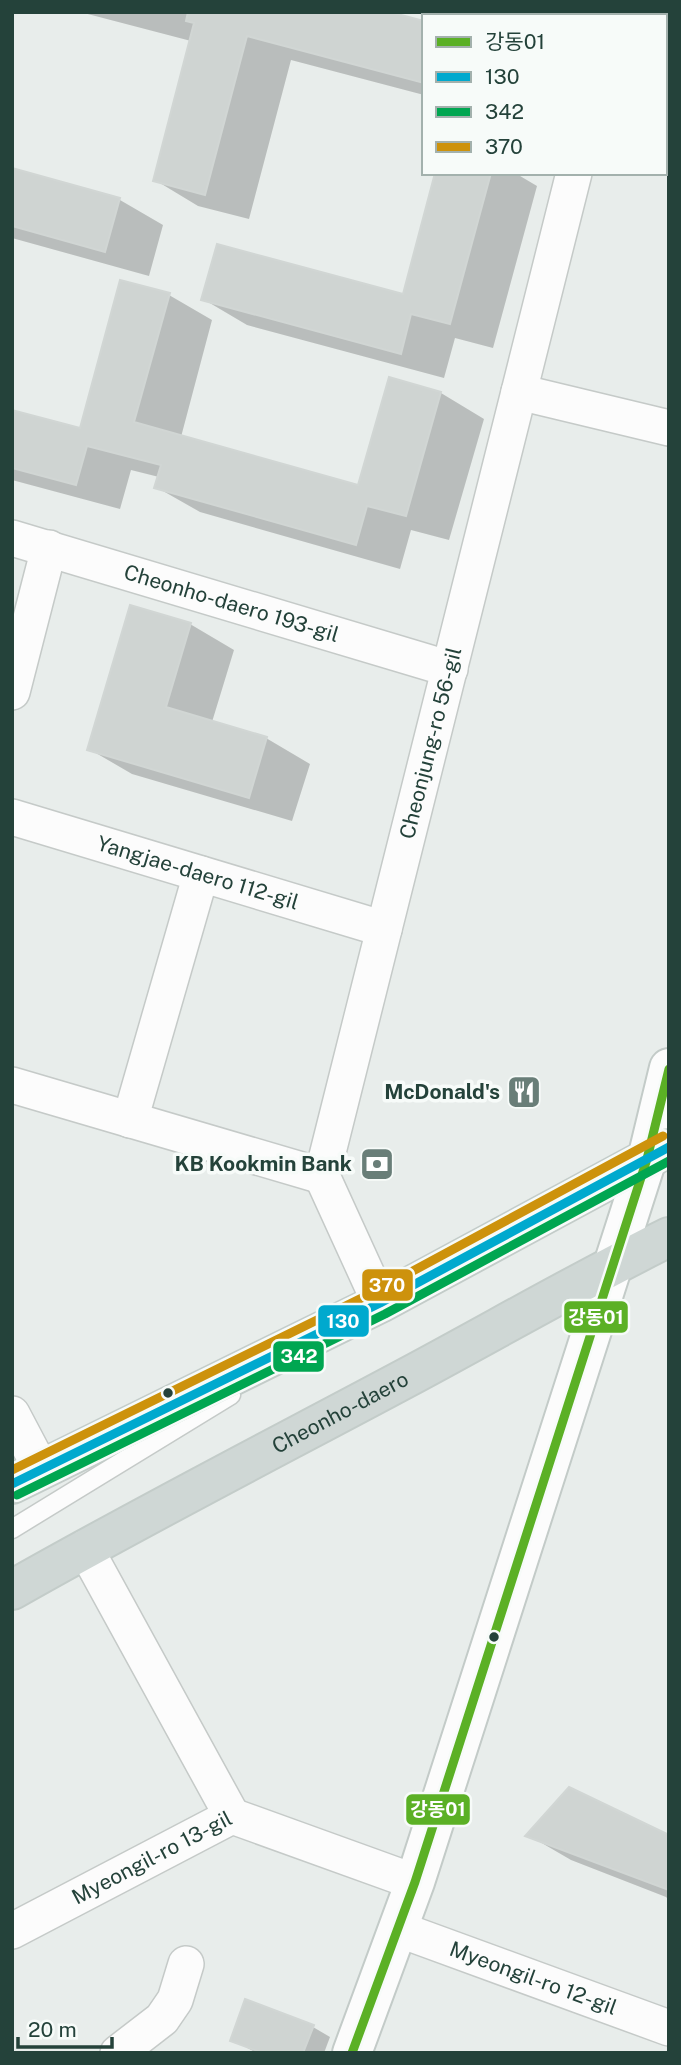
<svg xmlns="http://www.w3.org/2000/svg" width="681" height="2065" font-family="'Public Sans','Noto Sans KR',sans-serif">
  <rect width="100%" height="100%" fill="#e8edeb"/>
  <path fill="#0003" d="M80 12H221L424 23V95L291 60 249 219 198 206 155 180 191 41Z
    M12 170 120 200 163 225 149 276 12 238Z
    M437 173H515L537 186 493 348 455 338 444 378 247 325 203 299 404 296Z
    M169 295 212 320 181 437 360 488 390 379 441 393 484 419 449 540 411 530 400 569 200 512 156 487 159 477 131 470 120 509 12 480V412L81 430Z
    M190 624 234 650 212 722 266 738 310 764 292 821 132 774 89 749Z
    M528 1835 669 1837V1900L666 1897 571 1860Z
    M313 2027 330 2037 324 2053H257L232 2040Z"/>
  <path fill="#cfd4d2" stroke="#d1d6d4" stroke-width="2" d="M188 12H390L424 21V83L247 36 205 195 153 181 194 23 186 21Z
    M12 168 120 198 105 252 12 226Z
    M435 173H491L450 324 411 314 401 354 201 300 217 244 403 294Z
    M120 280 170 293 134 422 358 485 389 377 441 392 406 516 367 506 356 545 154 488 161 465 87 446 76 485 12 468V410L80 428Z
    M130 605 191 623 166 707 267 737 249 798 87 750Z
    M569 1787 669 1835V1890L525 1836Z
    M245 1999 314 2025 303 2053H263L230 2041Z"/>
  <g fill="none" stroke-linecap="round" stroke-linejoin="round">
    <g stroke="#c5cac8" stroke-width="21">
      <path id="lane" d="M12 1529 231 1395"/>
    </g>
    <g stroke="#c5cac8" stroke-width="38">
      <g id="street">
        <path d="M614 16 615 12"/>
        <path d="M519 392 669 428"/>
        <path id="s1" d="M12 538 450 669"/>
        <path d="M12 692 49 548"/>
        <path id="s2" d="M12 817 384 929"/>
        <path d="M12 1085 322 1176"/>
        <path d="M130 1120 201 874"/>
        <path id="s3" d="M380 1303 322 1176 574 173"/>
        <path d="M12 1414 41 1469"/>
        <path d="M85 1548 232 1816"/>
        <path id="s4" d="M398 1929 669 2028"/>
        <path id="s5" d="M12 1931 232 1816 415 1882"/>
        <path d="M118 2053 162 2019 175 2000 186 1964"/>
      </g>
    </g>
    <g stroke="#c3cbc8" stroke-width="42">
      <path id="secondary" d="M352 2053 415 1882 647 1159 669 1068"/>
    </g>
    <g stroke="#c3ccc9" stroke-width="42">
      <g id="primary">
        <path d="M12 1484 380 1303 669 1147"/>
        <path id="s6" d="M12 1590C142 1516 275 1448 406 1378 494 1331 580 1281 669 1237"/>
      </g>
    </g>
    <use href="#lane" stroke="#fcfcfc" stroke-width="18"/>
    <use href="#street" stroke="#fcfcfc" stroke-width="35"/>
    <use href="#secondary" stroke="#fcfcfc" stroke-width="38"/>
    <use href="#primary" stroke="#cfd7d5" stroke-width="38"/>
    <g stroke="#f7fbf9" stroke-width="14">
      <path id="bus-1" d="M352 2053 415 1882 647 1159 669 1069"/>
    </g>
    <g stroke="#f7fbf9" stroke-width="14">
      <path id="bus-2" d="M12 1484 380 1303 669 1147"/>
    </g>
    <g stroke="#f7fbf9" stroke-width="14">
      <path id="bus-3" d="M17 1495 385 1314 669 1161"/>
    </g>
    <g stroke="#f7fbf9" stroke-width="14">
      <path id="bus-4" d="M12 1470 374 1292 663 1136"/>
    </g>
    <use href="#bus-1" stroke="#5bb025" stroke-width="9"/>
    <use href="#bus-2" stroke="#00a9ce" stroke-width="9"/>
    <use href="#bus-3" stroke="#00a651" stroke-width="9"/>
    <use href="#bus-4" stroke="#cd920c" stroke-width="9"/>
  </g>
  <defs>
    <g id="restaurant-square" transform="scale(1.75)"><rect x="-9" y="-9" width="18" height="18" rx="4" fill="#697e78" stroke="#f7fbf9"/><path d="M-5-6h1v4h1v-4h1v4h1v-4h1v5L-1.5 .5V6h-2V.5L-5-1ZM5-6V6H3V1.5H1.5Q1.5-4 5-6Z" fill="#fff"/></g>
    <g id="bank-square" transform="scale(1.75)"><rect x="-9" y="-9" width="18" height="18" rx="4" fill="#697e78" stroke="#f7fbf9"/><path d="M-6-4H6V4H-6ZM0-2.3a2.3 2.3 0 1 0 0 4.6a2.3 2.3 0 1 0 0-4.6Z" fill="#fff"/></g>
  </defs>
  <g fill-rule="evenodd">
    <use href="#restaurant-square" x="524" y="1092"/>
    <use href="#bank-square" x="377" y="1164"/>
  </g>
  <g fill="#24423a" stroke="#f7fbf9" stroke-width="2.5">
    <circle cx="168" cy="1393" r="6"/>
    <circle cx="494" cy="1637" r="6"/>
  </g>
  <g text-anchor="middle" stroke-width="7" stroke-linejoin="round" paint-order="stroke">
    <g font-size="21" fill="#24423a" stroke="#f7fbf9">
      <text dy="7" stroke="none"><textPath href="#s1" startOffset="229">Cheonho-daero 193-gil</textPath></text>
      <text dy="7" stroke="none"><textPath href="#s3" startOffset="586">Cheonjung-ro 56-gil</textPath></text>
      <text dy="7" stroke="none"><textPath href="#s2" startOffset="194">Yangjae-daero 112-gil</textPath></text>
      <text dy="7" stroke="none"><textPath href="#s6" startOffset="373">Cheonho-daero</textPath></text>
      <text dy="7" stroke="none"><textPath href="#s5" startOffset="158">Myeongil-ro 13-gil</textPath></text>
      <text dy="7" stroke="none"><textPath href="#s4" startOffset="144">Myeongil-ro 12-gil</textPath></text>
    </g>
    <g font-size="21" font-weight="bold" fill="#24423a" stroke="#f7fbf9" text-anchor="end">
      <text x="500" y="1099">McDonald's</text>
      <text x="352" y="1171">KB Kookmin Bank</text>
    </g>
  </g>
  <g stroke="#f7fbf9" stroke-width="2.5">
    <rect x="361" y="1268" width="53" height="34" rx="7" fill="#cd920c"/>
    <rect x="563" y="1300" width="66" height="34" rx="7" fill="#5bb025"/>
    <rect x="317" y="1304" width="53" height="34" rx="7" fill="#00a9ce"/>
    <rect x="272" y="1340" width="53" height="33" rx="7" fill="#00a651"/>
    <rect x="405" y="1793" width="66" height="33" rx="7" fill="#5bb025"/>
  </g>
  <g font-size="19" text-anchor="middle" font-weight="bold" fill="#fff">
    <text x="387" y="1292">370</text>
    <text x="596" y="1324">강동01</text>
    <text x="343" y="1328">130</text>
    <text x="299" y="1363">342</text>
    <text x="438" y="1816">강동01</text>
  </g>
  <rect width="681" height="2065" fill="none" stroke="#24423a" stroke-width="28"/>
  <rect x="422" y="14" width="245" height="161" fill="#f7fbf9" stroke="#a3b1ad" stroke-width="2"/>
  <rect x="436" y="37" width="35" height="10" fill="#5bb025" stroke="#a3b1ad" stroke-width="2"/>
  <text x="485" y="49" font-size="21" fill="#24423a">강동01</text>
  <rect x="436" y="72" width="35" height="10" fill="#00a9ce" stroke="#a3b1ad" stroke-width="2"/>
  <text x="485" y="84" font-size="21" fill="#24423a">130</text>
  <rect x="436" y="107" width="35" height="10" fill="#00a651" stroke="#a3b1ad" stroke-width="2"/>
  <text x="485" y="119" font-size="21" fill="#24423a">342</text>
  <rect x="436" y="142" width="35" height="10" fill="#cd920c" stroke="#a3b1ad" stroke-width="2"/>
  <text x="485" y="154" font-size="21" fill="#24423a">370</text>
  <path d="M18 2037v10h94v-10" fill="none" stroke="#24423a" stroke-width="3.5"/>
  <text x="28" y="2037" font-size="21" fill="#24423a" stroke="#f7fbf9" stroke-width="5" paint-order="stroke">20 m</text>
</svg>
